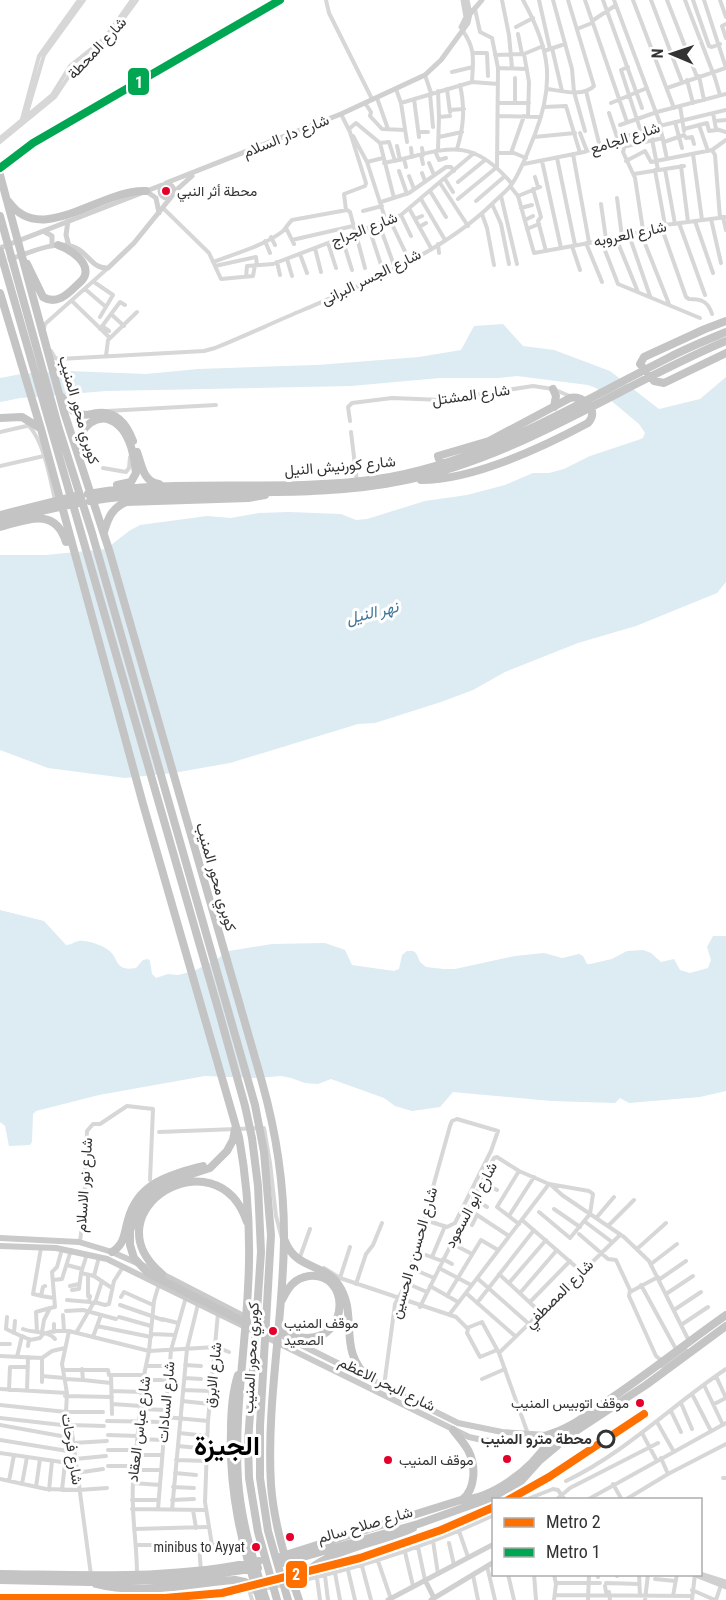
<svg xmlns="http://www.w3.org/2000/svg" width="726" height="1600" font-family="'Roboto Condensed',Vazirmatn,sans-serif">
  <rect width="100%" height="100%" fill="#fff"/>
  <path fill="#ddebf3" d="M503 324 523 346 554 350 610 371 659 409 700 399 726 377V582L717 593 636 626 578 643 505 672 473 690 441 702 375 723 358 724 230 763 173 773 125 778 48 768 0 750V555H46L106 549 129 531 140 525 207 516 231 518 259 513 289 512 341 514 356 520 367 519 425 501 467 495 505 485 533 473H549L564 469 590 456 638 440 643 438 645 433 639 424 596 388 588 385 517 376 499 378H440L351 386 106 391 21 398 0 402V378L21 374 68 371 146 374 198 369 317 365 419 357 461 350 474 326Z
    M0 910 44 921 66 945C72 945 73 942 79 941 86 940 101 945 107 949 120 957 113 972 136 968L143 960 148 959 150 961 152 974 156 978 168 974 178 975 194 971 217 959 229 951 272 944 325 943 345 950 352 965 394 971 399 969 402 955 407 951H413L416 953 420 962 426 967 444 969H455L515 956 544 953 562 958 579 954 583 956 587 964H590L612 959 627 951 643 950 651 953 661 962 674 959 680 970 690 973 708 968 711 960 707 947 713 936H726V1091L700 1097 640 1102 629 1103 620 1098 615 1103 552 1101 453 1092 440 1107 412 1111 395 1106 384 1098 331 1079 318 1084 305 1083 291 1078 281 1076 257 1078 205 1076 99 1095 36 1111 33 1114 32 1142 30 1145 9 1146 5 1126 0 1122Z"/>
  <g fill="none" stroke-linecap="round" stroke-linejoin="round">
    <path stroke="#d7d7d7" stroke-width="4" d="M326 0 329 13 372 99
      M502 0 509 35 512 68
      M539 0 550 49
      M553 0 572 69 574 92
      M585 0 627 122
      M603 0 642 108
      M614 0 661 126
      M633 0 674 108
      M651 0 682 82
      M667 0 697 77
      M685 0 715 78 720 95
      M693 0 709 46 712 47 720 44
      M704 0 726 68
      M720 0 726 17
      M592 21 616 5
      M726 24 722 26 726 38
      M516 27 533 18
      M577 29 592 23
      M463 31C476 50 473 60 472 82
      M518 34 522 54
      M552 48 562 91
      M544 51 565 44
      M473 53H487L488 76
      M524 54 529 82 528 116
      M495 55 524 54 543 46
      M628 67 621 70 641 132
      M498 68 527 69
      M452 72 473 67
      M425 75 431 93
      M699 76 704 100
      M687 80 693 103
      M667 88 726 68
      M396 89 401 103 407 142
      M447 89 450 112
      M548 89C562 91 583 97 594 86L568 0
      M586 91 600 147
      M574 92 585 131
      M430 94 433 127
      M377 98 388 129
      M414 99 419 137
      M365 103 371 112 370 116 382 129 405 130
      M401 103 472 82 498 84
      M499 103H529
      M515 103V78
      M611 103 647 88
      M680 106 684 131
      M544 107 566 106 580 153
      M450 110 464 109
      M609 113 618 140
      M713 113 716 129 726 132
      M341 114 349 130
      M26 116 44 55 84 0
      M498 116 541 117
      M439 117 450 116
      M22 119 39 56 79 0
      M715 121 726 120
      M675 122 682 148
      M620 125 657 112 726 94
      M699 125 708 151
      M660 126 667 159
      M650 129 658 170
      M684 129 707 123 709 131 717 130
      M419 132H428
      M580 133 587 151
      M353 136 367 162 386 221
      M439 137 462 132
      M534 137 575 133
      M0 138 52 95 70 66 105 38 132 0
      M624 138 625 145 627 146 663 138
      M0 142 55 97 73 70 104 45 137 0
      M664 142 684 135 686 138 692 137 694 144
      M380 143 389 142 395 161
      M625 145 623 152 635 178 643 230
      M397 146 400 160
      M411 148 412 157
      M422 148 423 155
      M457 149C464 126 465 108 460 85
      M438 150 439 117 438 91
      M712 150 715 155 720 218
      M435 151 439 160 446 158
      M497 153H514L526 158
      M511 153 524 116
      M573 154 589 242
      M693 154 702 220
      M421 155 423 164
      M557 158 575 245
      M404 159 406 167
      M542 161 561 248
      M626 161 645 151 651 162 712 150 726 140
      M367 162 383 158
      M384 163C441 152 468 131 512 184
      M429 163 434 175
      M524 164 584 152 647 129 726 110
      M681 166 688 222
      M665 169 675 224
      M655 170 665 225
      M399 171 407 194
      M422 173 425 181
      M634 174 684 166
      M409 176 414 189
      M535 177 538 187
      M445 179 453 192
      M458 182 485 160
      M440 183 468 226
      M510 186 518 196 534 253 622 237 665 225 726 217
      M533 189 541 217 538 221 546 251
      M430 191 446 217
      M501 196 517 264
      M518 196 540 187
      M617 198 622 237
      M421 199 445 240
      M458 199 497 167 498 68 492 38 480 32 475 9
      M476 201 505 176
      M381 202 409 193 446 167H451L454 171
      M492 204 501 224 509 264
      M601 204 606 239
      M163 208 209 253 221 279 253 276 255 265
      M521 208 532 205
      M346 210 344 194 365 186 366 183 349 129 356 123 380 143 394 198
      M410 210 431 248
      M363 211 382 206
      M482 214 487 228 494 265
      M401 215 411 236
      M723 217 726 230
      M415 219 422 216
      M711 219 721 263
      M390 220 409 260
      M525 220 533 216
      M695 221 713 273
      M679 223 705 295
      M379 224 395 268
      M661 226 686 297 689 299C701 299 708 301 712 314
      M419 227 426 223
      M286 228 294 244
      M369 228 384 274
      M527 229 539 224
      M640 231 669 304
      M629 235 650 296
      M271 237 275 245
      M342 238 352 270
      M616 238 638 292
      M292 240 353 226
      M601 240 618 284 700 318
      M265 241 270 253
      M328 243 336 268
      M586 243 602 282
      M438 244 439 253
      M572 246 580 270
      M315 248 321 272
      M300 254 307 273
      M287 259 292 276
      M213 262C234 254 266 245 283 231 286 228 288 224 292 220L347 210 350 212 365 268
      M277 262 280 275
      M215 266 256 257 257 265
      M246 277 247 266 273 264 401 215 474 153
      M94 282 113 295 100 317
      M85 289 106 307
      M72 301 110 338
      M111 314 124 326
      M102 326 109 331
      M44 329 45 324 108 268
      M100 329 120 302 125 305
      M51 351 55 358 59 359 204 351 215 348C245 336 274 322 303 310 368 282 442 253 493 203 499 197 507 191 512 184 522 169 528 151 535 134 555 82 550 49 523 0
      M106 356 108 340 137 312
      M107 411 216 405
      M350 421 348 407 352 403 392 398 443 400 533 386 553 389 572 397
      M29 426C44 442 50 478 55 500
      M0 432 31 425
      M351 432 357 482
      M0 466 44 456
      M103 468 126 472 129 468 130 457
      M159 1132 264 1128 270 1163 276 1216 282 1239
      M482 1182 497 1190
      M550 1184 562 1195 624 1237 649 1261 689 1341
      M473 1198 487 1207
      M468 1209 509 1236
      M554 1209 580 1227
      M509 1216 534 1177
      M597 1217 614 1197
      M522 1220 582 1272
      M584 1221 612 1242
      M519 1224 497 1207 519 1171
      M472 1225 477 1215
      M608 1226 634 1200
      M579 1234 608 1259 616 1260 630 1290 629 1296 656 1356 663 1362
      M80 1242 84 1208 87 1131 93 1124H100L127 1106 153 1109 150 1180
      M451 1243 472 1254
      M41 1248 33 1294 42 1296
      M637 1249 666 1223
      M426 1255 442 1261
      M300 1257 310 1229
      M432 1257 445 1226
      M443 1259 452 1264
      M651 1264 677 1244
      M67 1265 82 1269
      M324 1268 340 1278 456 1317 467 1328 482 1322 499 1353 528 1434
      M439 1268 471 1285
      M420 1272 434 1278
      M81 1273 94 1276 112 1288
      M499 1274 540 1312
      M88 1275V1296H90L89 1301
      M94 1276 99 1257
      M340 1278 350 1247
      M477 1278 529 1324
      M660 1279 686 1261
      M53 1280 62 1279 71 1250
      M509 1283 546 1240
      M356 1284 366 1254 373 1245 382 1223
      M641 1285 677 1351
      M45 1286 43 1287 41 1296 54 1298
      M70 1286 79 1284
      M413 1286 427 1292
      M430 1286 458 1302
      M72 1290 79 1289 81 1273 87 1254
      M630 1292 658 1277
      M466 1293 515 1336
      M520 1293 557 1250
      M666 1294 693 1276
      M447 1296 481 1240 498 1250
      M121 1297 124 1292 153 1305
      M67 1300 90 1302
      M530 1302 570 1261
      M95 1303 102 1281
      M477 1303 534 1230
      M120 1305 163 1320
      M420 1307 494 1158 497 1157 519 1171 549 1184 589 1191 593 1194 590 1214 570 1238 539 1212
      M674 1310 701 1292
      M66 1311 83 1310 116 1319
      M63 1315 64 1331
      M449 1315 549 1184
      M7 1317 6 1329 23 1337
      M119 1317 151 1326
      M162 1319 178 1323
      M681 1325 708 1307
      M97 1326 151 1337
      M23 1329C33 1333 49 1331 55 1339
      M468 1329 467 1333 480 1357 497 1350
      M37 1332 36 1312 50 1308
      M42 1332 44 1320 50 1308 55 1307 52 1272 57 1267 62 1249
      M54 1332V1324
      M14 1333 15 1321
      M76 1333 94 1302 105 1305 109 1304 114 1281 123 1267
      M151 1334 175 1335
      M93 1337 101 1315
      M0 1344H10
      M28 1346 29 1339
      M499 1353 620 1235
      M0 1356 42 1358 52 1351 65 1348
      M17 1357 22 1336 30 1340 40 1338 43 1334 54 1331H69
      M185 1365 201 1366
      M147 1366H169
      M82 1369 83 1380 111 1383
      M64 1370H108L109 1375H111
      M111 1375 112 1414
      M111 1375H144
      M42 1376 64 1378
      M716 1376 726 1398
      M185 1378 201 1379
      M65 1379 83 1380
      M482 1379 505 1369
      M143 1380H168
      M42 1382V1358
      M704 1385 723 1425
      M384 1386 395 1304 406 1284 450 1126 452 1121 457 1119 498 1131 491 1151 455 1223 447 1227 425 1220
      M0 1389 67 1393
      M9 1390 10 1367H28
      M183 1390 211 1391
      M27 1391 28 1357
      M112 1391 142 1392
      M692 1394 711 1431
      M65 1396 112 1397
      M182 1401 210 1404
      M681 1403 692 1429
      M112 1404 141 1406
      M714 1404 726 1398
      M0 1405 66 1412H103
      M141 1409 166 1410
      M671 1411 681 1432
      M165 1417 208 1421
      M0 1418 71 1426
      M107 1421 165 1422
      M657 1422 674 1452
      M0 1425 72 1438
      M71 1425 104 1426
      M179 1433 207 1436
      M642 1433 657 1461
      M108 1435 138 1436
      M138 1439 163 1440
      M0 1440 74 1452
      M73 1443 107 1441
      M178 1446 199 1448
      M108 1450H136
      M0 1453 75 1464
      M135 1455H162
      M661 1458 668 1474
      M75 1459 106 1456
      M176 1460 207 1461
      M108 1466H135
      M134 1470H161
      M76 1473 103 1469
      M175 1473 196 1475
      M723 1478H726
      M0 1479 46 1489 79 1490 107 1488
      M9 1481 14 1455
      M566 1481C625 1453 672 1405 726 1369
      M133 1483 160 1485
      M22 1484 27 1457
      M613 1484 622 1500
      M36 1487 40 1459
      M173 1487 194 1488
      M49 1490 52 1461
      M62 1490 65 1463
      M132 1500H158
      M172 1500 194 1499
      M525 1500 553 1489 558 1490 565 1500
      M556 1500 570 1488 658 1443
      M587 1500 726 1423
      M625 1500 668 1474 726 1444
      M132 1509 206 1510
      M158 1509 171 1350 186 1297
      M172 1510 187 1349 198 1304
      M193 1510 196 1528
      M134 1529 206 1527
      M459 1531 468 1557
      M433 1541 438 1574
      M449 1543 454 1565
      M137 1545H225
      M212 1545 205 1502 208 1421 218 1313
      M199 1546 201 1571
      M418 1547 425 1580
      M405 1552 413 1586
      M378 1561 391 1599
      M362 1566 371 1600
      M487 1566 495 1600
      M348 1570 355 1600
      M335 1573 340 1600
      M137 1574C137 1543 131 1514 133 1483L143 1380 149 1351 154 1301 159 1284
      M508 1574 514 1600
      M534 1574 536 1600
      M639 1574 640 1596
      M91 1575 71 1425 66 1412 67 1393 62 1364 69 1331 149 1351 216 1347 229 1352
      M473 1575 478 1600
      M325 1576 328 1600
      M617 1576V1574
      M598 1577V1574
      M317 1578 320 1600
      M655 1579 675 1581
      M556 1583H600
      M606 1583 639 1584
      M605 1586 606 1592H609L610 1600
      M264 1589C343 1573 420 1550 494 1515
      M692 1590 715 1600
      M555 1595 692 1596
      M673 1596 677 1574
      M252 1600 250 1593 256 1591
      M554 1600 556 1584 554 1574
      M588 1600 589 1574
      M645 1600 648 1574
      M692 1600 695 1574
      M716 1600 721 1585"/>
    <path stroke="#d0d0d0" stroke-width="5" d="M467 0 470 14
      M461 27 466 17 463 0
      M166 183 341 114 425 75 441 60 468 23 470 14 482 0
      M160 191a7 7 0 1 1 14 0a7 7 0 1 1-14 0Z
      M146 191 156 198 159 213
      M173 193 192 176
      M68 221 66 235 69 246
      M45 232 52 236V246
      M0 248 162 185
      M10 259C30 253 56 239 76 248 89 254 92 269 108 268L134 243 172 196
      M658 1366 665 1365 686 1351
      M693 1574 726 1587
      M700 1574 726 1582
      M425 1580 434 1598
      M388 1600 494 1544
      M431 1600 494 1562"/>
    <path stroke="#cacaca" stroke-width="6" d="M0 1238 79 1242 112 1252 162 1274 269 1329 458 1423 502 1432 547 1435
      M0 1246 56 1248 107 1259 469 1437C501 1445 536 1445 567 1436"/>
    <path stroke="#c4c4c4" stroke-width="8" d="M0 175 64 412 110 553 262 1082C276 1132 284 1183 284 1235 284 1318 266 1402 271 1485 274 1525 286 1562 299 1600
      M9 202C41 248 103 188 146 191
      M0 216 59 429 92 533 255 1105 264 1152 271 1235 260 1426V1478L268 1531 288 1600
      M0 251 219 1012 245 1106 252 1138 258 1186 261 1252 248 1443 249 1478 258 1532 277 1600
      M27 264 43 297C56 305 67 295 76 286 79 283 84 280 85 275 89 261 69 249 58 245
      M0 293 41 429 143 804 239 1137C248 1187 251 1237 248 1288 245 1351 234 1416 238 1480 241 1522 253 1560 266 1600
      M726 321 705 329 644 357 640 364 654 381 664 383 726 353
      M553 389 556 396 554 407
      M62 397C66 402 69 409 75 412 83 417 89 414 98 413 117 411 127 425 133 441
      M0 418 22 417 40 428
      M78 449C77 428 99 408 118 425 130 435 135 458 136 473L131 482 117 485
      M137 452C142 465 143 482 159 484
      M421 480C473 480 543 447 588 423 600 410 584 395 570 398L489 441 438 456 441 465
      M88 494C181 477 282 493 377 479 484 463 574 405 668 358 687 348 707 340 726 332
      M90 501C195 484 302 502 406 480 521 456 619 386 726 341
      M0 515 76 496
      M0 520 78 503
      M0 527C26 520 55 506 66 542
      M104 532C108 518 112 508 126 502L248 498 265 495
      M235 1129 233 1140 227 1151 210 1168 167 1182 148 1195 136 1213 130 1231V1245L134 1258 148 1273 248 1324
      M285 1241C296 1270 324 1263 338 1284 360 1315 335 1351 371 1380
      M112 1252C125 1244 124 1233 128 1220 138 1182 170 1175 203 1166
      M162 1274C87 1211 217 1132 247 1222
      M276 1329C286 1333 296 1338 307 1338 350 1338 350 1272 309 1276 294 1278 288 1288 282 1300
      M238 1375C232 1393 231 1412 231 1431 229 1490 241 1544 260 1600
      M453 1430C458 1436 464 1443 468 1450 476 1465 476 1489 462 1500
      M547 1435C570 1429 588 1414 607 1401 648 1374 686 1343 726 1315
      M282 1556 461 1500C492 1499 532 1469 548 1442
      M282 1563 418 1524 491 1498 521 1481 539 1461 570 1435 646 1385 726 1326
      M0 1574C87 1575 174 1580 259 1561
      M0 1580 89 1582 173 1580 258 1568
      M96 1584C141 1596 189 1583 235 1580L245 1582 255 1588
      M295 1589C308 1551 380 1544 413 1528"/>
    <g stroke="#fff" stroke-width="12">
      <path id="metro-1" d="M508 1500 549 1477 644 1414
        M0 1598H165L222 1593 360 1558 441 1530 494 1507"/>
    </g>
    <g stroke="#fff" stroke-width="12">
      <path id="metro-2" d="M0 168 33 143 280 0"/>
    </g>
    <use href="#metro-1" stroke="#ff7000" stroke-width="8"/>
    <use href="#metro-2" stroke="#00a651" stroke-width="8"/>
  </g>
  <g fill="#e4002b" stroke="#fff" stroke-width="2">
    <circle cx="166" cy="191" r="5"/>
    <circle cx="273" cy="1331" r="5"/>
    <circle cx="640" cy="1403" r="5"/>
    <circle cx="507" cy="1459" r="5"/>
    <circle cx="388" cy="1460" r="5"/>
    <circle cx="290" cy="1537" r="5"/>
    <circle cx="256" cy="1547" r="5"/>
  </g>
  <circle fill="#fff" stroke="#333" stroke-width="3" cx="606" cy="1439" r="8"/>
  <g text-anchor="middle" stroke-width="6" stroke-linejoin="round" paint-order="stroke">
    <g font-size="14" fill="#333" stroke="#fff" text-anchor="start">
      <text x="177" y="196">محطة أثر النبي</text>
      <text x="284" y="1328">موقف المنيب<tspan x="284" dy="17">الصعيد</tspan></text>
      <text x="629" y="1408" text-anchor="end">موقف اتوبيس المنيب</text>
      <text x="399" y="1465">موقف المنيب</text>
      <text x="245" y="1552" text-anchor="end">minibus to Ayyat</text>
    </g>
    <g font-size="15" fill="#333" stroke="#fff">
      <text transform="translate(97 48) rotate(-47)" y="5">شارع المحطة</text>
      <text transform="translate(286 136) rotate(-22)" y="5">شارع دار السلام</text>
      <text transform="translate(625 138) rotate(-18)" y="5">شارع الجامع</text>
      <text transform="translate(364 229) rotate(-21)" y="5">شارع الجراج</text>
      <text transform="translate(630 234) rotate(-12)" y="5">شارع العروبه</text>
      <text transform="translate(371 277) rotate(-26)" y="5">شارع الجسر البرانى</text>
      <text transform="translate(471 395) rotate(-8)" y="5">شارع المشتل</text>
      <text transform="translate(79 410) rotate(74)" y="5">كوبري محور المنيب</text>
      <text transform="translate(340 466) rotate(-5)" y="5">شارع كورنيش النيل</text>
      <text transform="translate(216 877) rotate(74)" y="5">كوبري محور المنيب</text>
      <text transform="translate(84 1185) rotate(-86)" y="5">شارع نور الاسلام</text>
      <text transform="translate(471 1205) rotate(-62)" y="5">شارع ابو السعود</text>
      <text transform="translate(414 1253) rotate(-74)" y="5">شارع الحسن و الحسين</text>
      <text transform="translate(559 1294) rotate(-45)" y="5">شارع المصطفي</text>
      <text transform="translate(251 1358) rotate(-87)" y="5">كوبري محور المنيب</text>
      <text transform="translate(213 1375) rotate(-84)" y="5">شارع الابرق</text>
      <text transform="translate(387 1384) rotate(26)" y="5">شارع البحر الاعظم</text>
      <text transform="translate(166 1402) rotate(-85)" y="5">شارع السادات</text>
      <text transform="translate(139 1429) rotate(-83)" y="5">شارع عباس العقاد</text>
      <text transform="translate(72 1449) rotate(81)" y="5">شارع فرحات</text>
      <text transform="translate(365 1525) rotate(-16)" y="5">شارع صلاح سالم</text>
    </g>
    <g font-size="15" font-weight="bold" fill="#333" stroke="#fff" text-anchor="end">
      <text x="592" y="1444">محطة مترو المنيب</text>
    </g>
    <g font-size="16" font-style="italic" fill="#3f7597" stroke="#fff">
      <text transform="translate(372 612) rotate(-14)" y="6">نهر النيل</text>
    </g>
    <g font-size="27" font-weight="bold" fill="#000" stroke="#fff">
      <text x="227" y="1455">الجيزة</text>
    </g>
  </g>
  <g stroke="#fff" stroke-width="2">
    <rect x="127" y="67" width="23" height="29" rx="6" fill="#00a651"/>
    <rect x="285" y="1560" width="23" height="29" rx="6" fill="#ff7000"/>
  </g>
  <g font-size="16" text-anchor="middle" font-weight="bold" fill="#fff">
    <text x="139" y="88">1</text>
    <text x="296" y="1580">2</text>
  </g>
  <rect x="492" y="1498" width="210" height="78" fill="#ffffff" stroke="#adadad" stroke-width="1.5"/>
  <rect x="504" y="1518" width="30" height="9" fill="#ff7000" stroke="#adadad" stroke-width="1.5"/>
  <text x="546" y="1528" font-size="18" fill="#333333">Metro 2</text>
  <rect x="504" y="1548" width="30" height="9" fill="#00a651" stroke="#adadad" stroke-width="1.5"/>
  <text x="546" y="1558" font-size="18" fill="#333333">Metro 1</text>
  <g transform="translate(672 54) rotate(272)" stroke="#ffffff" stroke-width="4.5" paint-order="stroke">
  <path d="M0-4.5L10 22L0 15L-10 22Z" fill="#333333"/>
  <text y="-9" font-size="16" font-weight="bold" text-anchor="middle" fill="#333333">N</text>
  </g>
</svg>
